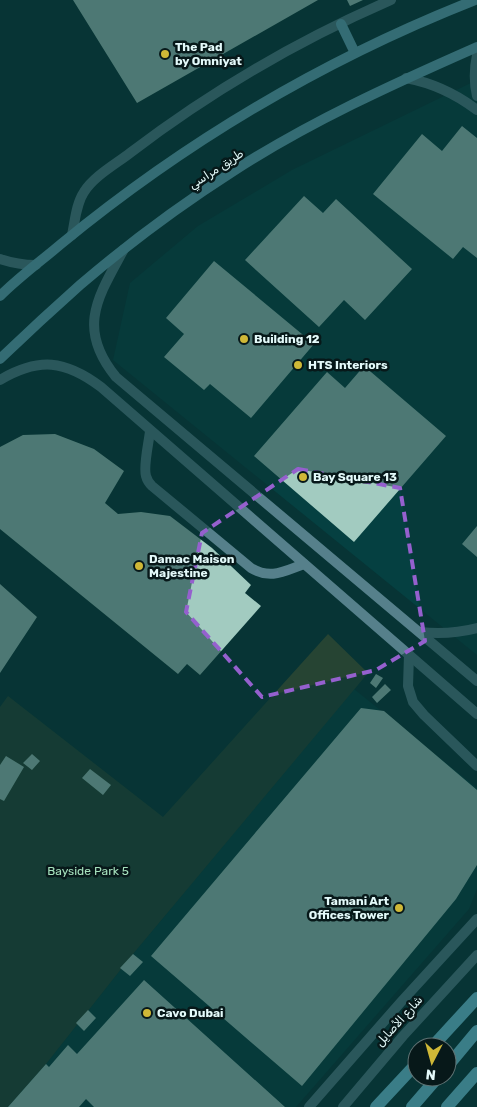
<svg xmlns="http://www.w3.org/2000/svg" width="477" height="1107" font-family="Rubik,'Noto Naskh Arabic',sans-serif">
  <rect width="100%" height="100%" fill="#073435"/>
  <path fill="#054041" d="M477 80V655L113 360 130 283 198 226 292 170Z
    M354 689 477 788V889L469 909 296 1107H8L46 1064 133 954Z"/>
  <path fill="#264433" d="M328 634 368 673 133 954 46 1064 8 1107H0V707L8 696 163 817Z"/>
  <path fill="#a2cbc0" d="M73 0H318L137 103Z
    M347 0H363L350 6Z
    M462 126 477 138V258L463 247 453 259 373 194 422 134 442 151Z
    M304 196 323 213 336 199 412 269 365 320 344 300 319 327 245 260Z
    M214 261 314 344 251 418 210 384 204 390 164 357 184 334 166 318Z
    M364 366 446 436 354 542 254 456 327 372 345 388Z
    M55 434 94 449 124 471 105 503 118 514 141 512 170 516 212 548 251 585 245 593 261 606 200 675 187 664 178 674 0 529V447L23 435Z
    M477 526V557L462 544Z
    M0 584 37 617 0 673Z
    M376 674 383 678 376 688 370 683Z
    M385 684 391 690 377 703 372 697Z
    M361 708 384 711 477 790V865L456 899 302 1086 151 956Z
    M32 754 40 761 32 770 23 763Z
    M6 756 24 767 4 801 0 799V765Z
    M90 769 111 785 103 795 82 778Z
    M133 954 143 962 130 976 120 968Z
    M144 980 285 1107H94L86 1099 79 1107H8L46 1064 49 1067 68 1045 77 1054Z
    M88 1010 96 1018 84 1031 76 1023Z"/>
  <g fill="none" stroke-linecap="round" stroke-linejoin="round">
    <path stroke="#56808b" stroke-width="10" d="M477 55C474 69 474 83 477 96
      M406 78C433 83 456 94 477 110
      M72 235C75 221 76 204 84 192 94 176 116 164 130 153 210 92 299 40 391 0
      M0 259C12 263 23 265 36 265
      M150 431C149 442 143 466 146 476 147 480 149 483 152 486L251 568C271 580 284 571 304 564
      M420 632C439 634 458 633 477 628
      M409 655 408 686 413 702 424 715 477 766"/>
    <path stroke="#56808b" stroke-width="10" d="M124 249C98 297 76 328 116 377L477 681
      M0 380C39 357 65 360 101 387L477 714
      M309 1107 401 1002 477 919
      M343 1107 403 1036 477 955"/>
    <path stroke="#6aafc1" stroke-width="10" d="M341 24 355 53
      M0 296C19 277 41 261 61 244 185 142 325 59 475 0
      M0 359C26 334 53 309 80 285 128 244 179 206 232 172 309 122 393 84 477 47"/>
    <path stroke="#78d4eb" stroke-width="12" d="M432 1047 477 998
      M447 1067 477 1031
      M376 1107 417 1063
      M412 1107 438 1077
      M447 1107 477 1073"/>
  </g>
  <path d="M0 0H477V1107H0ZM298 469 400 488 425 641 376 670 262 697 186 612 202 533Z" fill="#073435" fill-opacity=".55" fill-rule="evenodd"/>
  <path fill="none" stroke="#9560ce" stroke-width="4" stroke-dasharray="10 6" stroke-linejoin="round" d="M298 469 400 488 425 641 376 670 262 697 186 612 202 533Z"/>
  <g fill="#cfb837" stroke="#071819" stroke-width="2">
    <circle cx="165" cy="54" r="5"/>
    <circle cx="244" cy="339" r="5"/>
    <circle cx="298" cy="365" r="5"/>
    <circle cx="303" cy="477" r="5"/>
    <circle cx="139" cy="566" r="5"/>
    <circle cx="399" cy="908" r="5"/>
    <circle cx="147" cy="1013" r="5"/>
  </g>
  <g text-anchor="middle" stroke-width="5" stroke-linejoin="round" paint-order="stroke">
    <g font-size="12" font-weight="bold" fill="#e4fafa" stroke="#071819" text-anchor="start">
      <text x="175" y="51">The Pad<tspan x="175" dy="14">by Omniyat</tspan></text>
      <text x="254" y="343">Building 12</text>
      <text x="308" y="369">HTS Interiors</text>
      <text x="313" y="481">Bay Square 13</text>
      <text x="149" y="563">Damac Maison<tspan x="149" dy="14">Majestine</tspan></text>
      <text x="389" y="905" text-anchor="end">Tamani Art<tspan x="389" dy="14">Offices Tower</tspan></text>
      <text x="157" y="1017">Cavo Dubai</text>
    </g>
    <g font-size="12" fill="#e4fafa" stroke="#071819">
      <text transform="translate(216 169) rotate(-33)" y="4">طريق مراسي</text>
      <text transform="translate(399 1021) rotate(-48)" y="4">شارع الأصايل</text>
    </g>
    <g font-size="12" fill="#a6e1bd" stroke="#071819">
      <text x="88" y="875">Bayside Park 5</text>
    </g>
  </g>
  <g transform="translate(432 1062) rotate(186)"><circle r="24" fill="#071819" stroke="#5f7273"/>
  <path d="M0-4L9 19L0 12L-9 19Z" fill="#cfb837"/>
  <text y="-8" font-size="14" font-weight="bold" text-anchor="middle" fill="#e4fafa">N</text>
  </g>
</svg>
